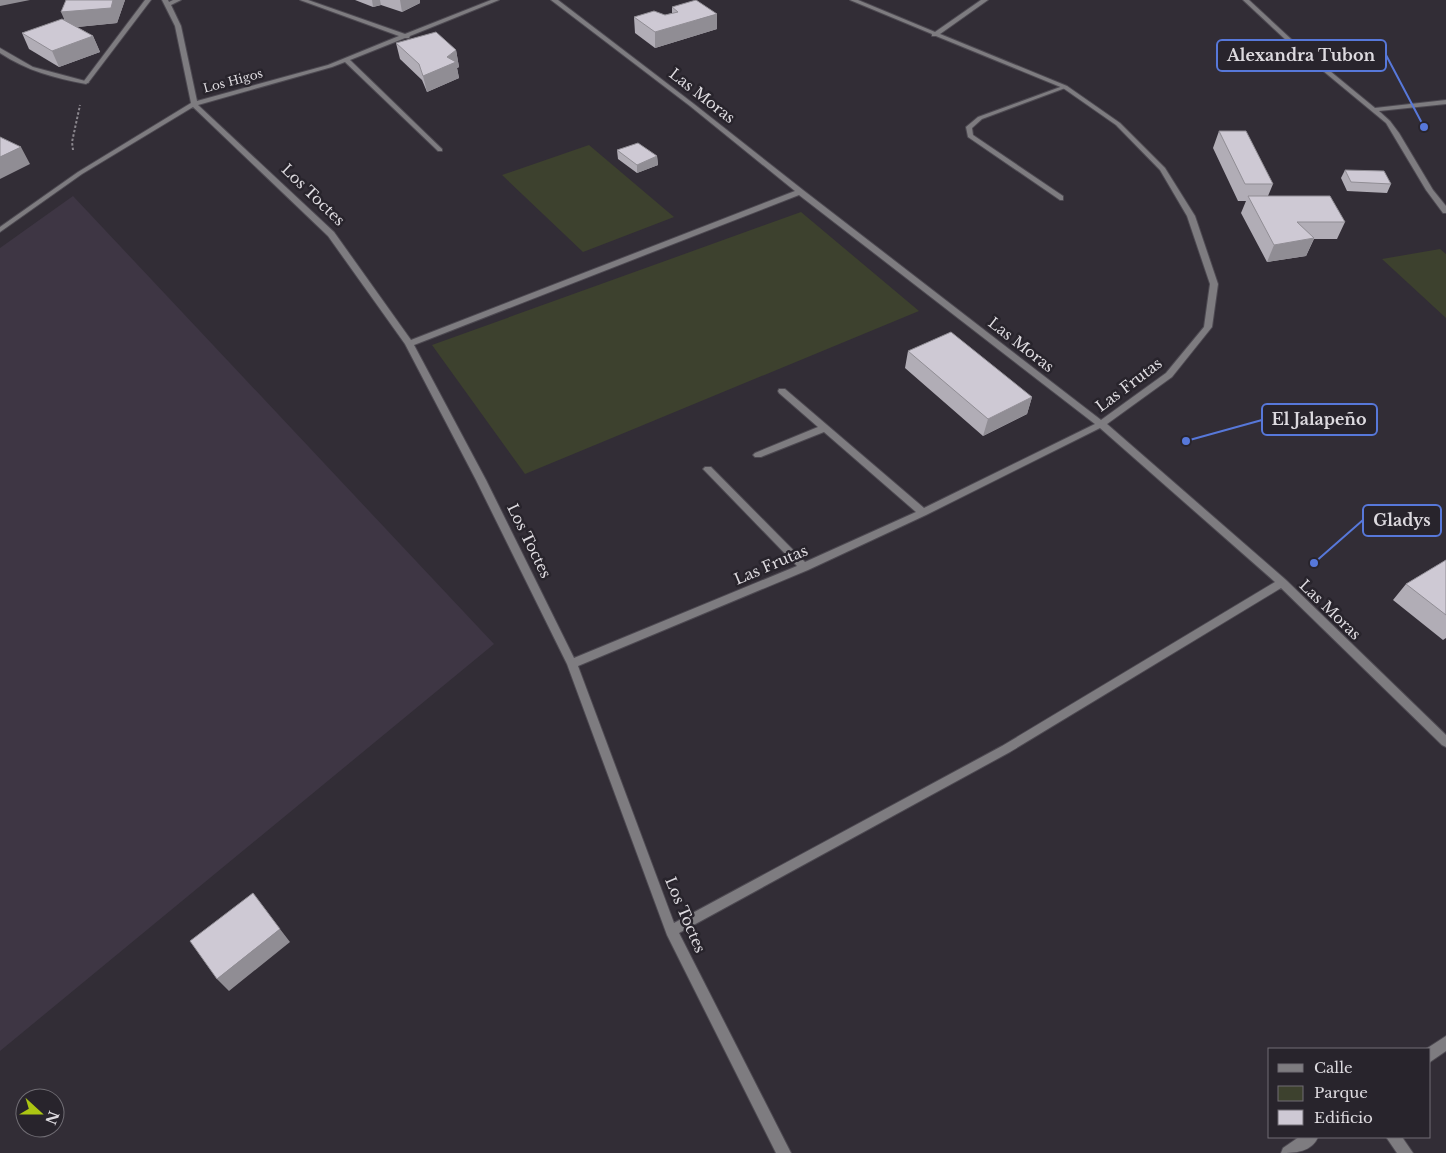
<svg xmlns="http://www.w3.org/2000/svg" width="1446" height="1153" font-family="'Libre Baskerville',serif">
  <rect width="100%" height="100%" fill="#322d36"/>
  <path fill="#3e3644" d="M73 196 494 644 0 1051V248Z"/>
  <path fill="#3d412e" d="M589 145 674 217 583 252 502 175Z
    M801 212 919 311 525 474 432 345Z
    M1440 249 1446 254V318L1382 259Z"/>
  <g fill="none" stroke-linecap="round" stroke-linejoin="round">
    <g stroke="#4d4951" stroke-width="2">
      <path id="service" d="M0 48 33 67 89 82 86 84C55 78 27 71 0 53Z
        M1063 86 1068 87 982 119 972 128 973 135 1063 196V200H1060L968 137 966 127 978 117Z"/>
    </g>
    <g stroke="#4d4951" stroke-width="2">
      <path id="minor" d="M145 0H151L88 83H84V81Z
        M162 0H168L169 2 173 0H181L171 5 181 26 197 101 328 65 399 36 300 0H308L405 34 491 0H499L410 36 409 38H405L350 60 442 149V151H438L345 62 332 67 198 105 334 232 411 340 795 191 690 106 551 0H558L694 104 803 190 1101 420 1166 373 1204 327 1210 284 1187 216 1160 170 1116 125 1063 88 936 36H932V34L850 0H858L935 32 981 0H988L940 34 1067 86 1120 123 1165 168 1195 216 1218 284 1212 327 1172 377 1107 424 1286 580 1446 735V747L1442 745 1281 588 1010 752 679 933 791 1153H776L667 935 567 664 476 480 405 344 328 236 193 107 82 174 0 232V227L78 172 191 103 175 26ZM799 195 1095 424 924 508 785 389H779L778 391 779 393 818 427 755 453 753 455 755 457H761L824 432 916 512 805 562 711 467H705L703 469 705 471 797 566 574 658 486 480 414 345ZM1100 428 1275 582 1002 746 674 923 578 666 808 570 926 515Z
        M1243 0H1249L1291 39 1375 108 1446 100V104L1379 111 1390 121 1399 133 1433 190 1446 206V213H1443L1426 190 1386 123 1287 41Z
        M1446 1036V1051L1430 1062V1049H1426Z
        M1299 1137H1318C1312 1152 1295 1153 1281 1153L1283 1148Z
        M1386 1137H1402L1413 1153H1397Z"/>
    </g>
    <path stroke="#8b878e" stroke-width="2" stroke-dasharray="2.5 2" stroke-linecap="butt" d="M73 150 72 142 80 105"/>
    <use href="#service" fill="#7e7c80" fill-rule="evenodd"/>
    <use href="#minor" fill="#7e7c80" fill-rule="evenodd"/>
  </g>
  <path fill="#b1adb6" d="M66 0H125L117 23 77 27 93 36 100 52 59 67 29 49 22 33 64 20Z
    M355 0H420V3L402 12 381 5 373 7Z
    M672 7 717 29 655 48 635 33 634 17 665 15 672 13Z
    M396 43 456 50 459 67 457 68 459 78 427 92 422 80 400 59Z
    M1219 131 1273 184 1268 196 1345 222 1337 239H1314L1306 256 1267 262 1241 213 1246 201H1238L1213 148Z
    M617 150 657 156 658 165 637 173 618 159Z
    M1345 170 1391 184 1387 193 1347 191 1341 178Z
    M908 351 1032 397 1027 414 983 436 905 368Z
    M1446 560V638L1443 640 1393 600 1406 584Z"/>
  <path fill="#908d94" d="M0 0H30L0 6Z
    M113 0H125L117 23 68 28 61 12Z
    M372 0H380L381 5 373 7Z
    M400 0H420V3L402 12Z
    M717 14V29L655 48V32Z
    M93 36 100 52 59 67 52 51Z
    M456 50 459 67 457 68 459 78 427 92 423 76Z
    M21 147 30 164 0 179V157Z
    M657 156 658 165 637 173V165Z
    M1314 238 1306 256 1267 262 1274 245Z
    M1032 397 1027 414 983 436 988 419Z
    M280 929 290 942 229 991 217 979Z"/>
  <path fill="#cec9d4" stroke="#908d94" d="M66 0H113L111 8 61 12Z
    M696 0 717 14 655 32 634 17 654 11 665 15 678 12 672 7Z
    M62 19 93 36 52 51 22 33Z
    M436 32 456 50 447 57 456 62 423 76 419 64 396 43Z
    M1219 131H1246L1273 184H1245Z
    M0 137 21 147 0 157Z
    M638 143 657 156 637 165 617 150Z
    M1345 170 1384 171 1391 184 1351 182Z
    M1248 196H1330L1345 222H1297L1314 238 1274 245Z
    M951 332 1032 397 988 419 908 351Z
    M1446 560V615L1406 584Z
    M253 893 280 929 217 979 190 941Z"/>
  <g text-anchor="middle" stroke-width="5" stroke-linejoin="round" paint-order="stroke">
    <g font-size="12" fill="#dddadf" stroke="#28242c">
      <text transform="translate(233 81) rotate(-15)" y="4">Los Higos</text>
    </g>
    <g font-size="15" fill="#dddadf" stroke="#28242c">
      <text transform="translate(702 96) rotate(38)" y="5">Las Moras</text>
      <text transform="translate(313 195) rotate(44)" y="5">Los Toctes</text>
      <text transform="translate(1021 345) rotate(38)" y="5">Las Moras</text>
      <text transform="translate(1129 385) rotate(-37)" y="5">Las Frutas</text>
      <text transform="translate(529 541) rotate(64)" y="5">Los Toctes</text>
      <text transform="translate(771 565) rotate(-23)" y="5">Las Frutas</text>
      <text transform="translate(1330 610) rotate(44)" y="5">Las Moras</text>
      <text transform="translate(685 915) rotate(67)" y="5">Los Toctes</text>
    </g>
  </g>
  <path fill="none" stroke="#5778da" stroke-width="2" d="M1424 127L1386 55M1186 441L1262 420M1314 563L1363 520"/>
  <g fill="#5778da" stroke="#28242c" stroke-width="2">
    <circle cx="1424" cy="127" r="5"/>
    <circle cx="1186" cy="441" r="5"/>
    <circle cx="1314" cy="563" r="5"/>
  </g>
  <g fill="#28242c" stroke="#5778da" stroke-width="2">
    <rect x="1217" y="40" width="169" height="31" rx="5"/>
    <rect x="1262" y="404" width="115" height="31" rx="5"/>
    <rect x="1363" y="505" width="78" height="31" rx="5"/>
  </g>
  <g font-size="16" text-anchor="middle" font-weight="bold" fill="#dddadf">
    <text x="1301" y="61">Alexandra Tubon</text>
    <text x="1319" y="425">El Jalapeño</text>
    <text x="1402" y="526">Gladys</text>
  </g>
  <rect x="1268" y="1048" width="162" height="90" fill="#28242c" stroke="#706d74"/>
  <rect x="1278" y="1064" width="25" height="8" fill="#7e7c80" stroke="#706d74"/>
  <text x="1314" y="1073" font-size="15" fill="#dddadf">Calle</text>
  <rect x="1278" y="1086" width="25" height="15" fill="#3d412e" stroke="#706d74"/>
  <text x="1314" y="1098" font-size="15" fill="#dddadf">Parque</text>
  <rect x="1278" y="1110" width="25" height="15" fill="#cec9d4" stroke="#706d74"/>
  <text x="1314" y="1123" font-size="15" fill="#dddadf">Edificio</text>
  <g transform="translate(40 1113) rotate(111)"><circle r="24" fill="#28242c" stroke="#706d74"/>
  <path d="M0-4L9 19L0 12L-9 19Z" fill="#acc613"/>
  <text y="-8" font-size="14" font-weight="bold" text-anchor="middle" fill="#dddadf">N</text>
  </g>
</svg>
